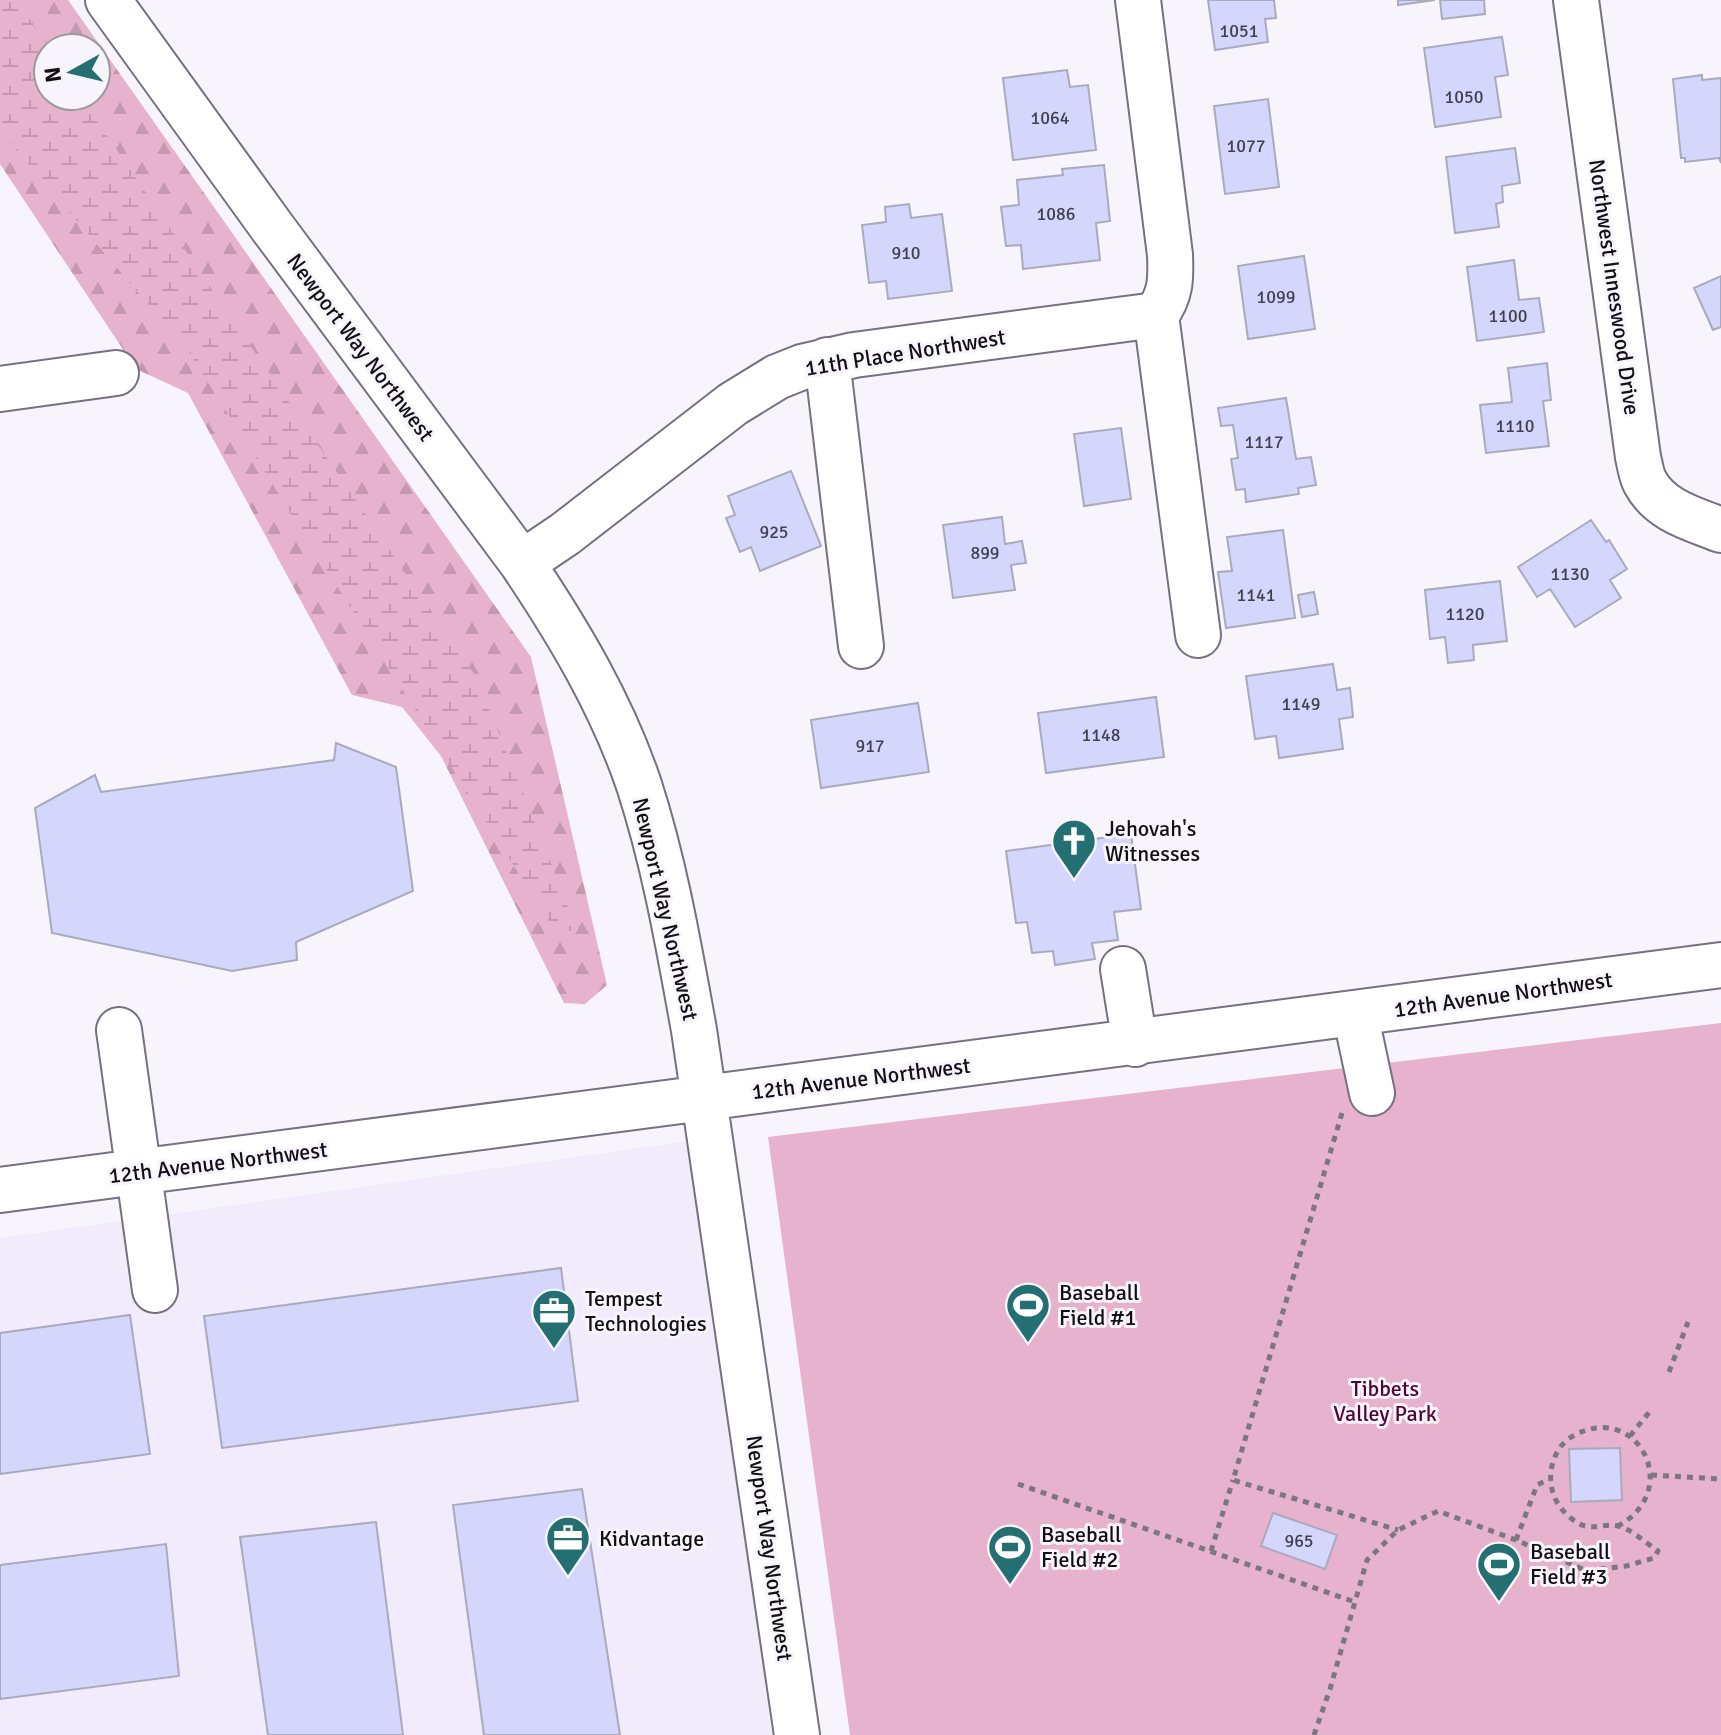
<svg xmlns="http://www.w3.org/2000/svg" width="1721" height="1735" font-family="Signika,sans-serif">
  <defs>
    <pattern id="forest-firs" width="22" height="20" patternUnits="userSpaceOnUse" patternTransform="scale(2)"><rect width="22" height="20" fill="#e7b2cd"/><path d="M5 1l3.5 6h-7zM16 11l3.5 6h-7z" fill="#c598af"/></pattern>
    <pattern id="wetland-marsh" width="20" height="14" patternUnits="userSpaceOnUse" patternTransform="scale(2)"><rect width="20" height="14" fill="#e7b2cd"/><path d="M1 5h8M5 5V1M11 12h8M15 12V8" fill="none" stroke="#c598af"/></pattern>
  </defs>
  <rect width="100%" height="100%" fill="#f8f4fc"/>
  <path fill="#f1ebfb" d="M688 1141 772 1735H0V1238Z"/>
  <path fill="#e7b2cd" d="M1721 1023V1735H850L768 1137Z"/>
  <path fill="url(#forest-firs)" fill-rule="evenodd" d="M0 0H68L531 657 607 985 585 1004 564 1003 441 756 402 707 352 695 188 393 136 369 0 164ZM48 48H96V96H48Z"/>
  <path fill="url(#wetland-marsh)" d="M0 0H18L48 49V96H80L477 678 578 931H555L189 352 0 131Z"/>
  <path fill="#d4d6fc" stroke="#a9aabd" stroke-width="2" d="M1208 0H1274L1276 18 1265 19 1268 42 1215 50Z
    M1398 0H1435L1398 5Z
    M1440 0H1484L1485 14 1442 19Z
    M1502 37 1508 75 1495 77 1501 117 1435 127 1424 48Z
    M1067 70 1070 87 1088 85 1096 150 1013 160 1003 78Z
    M1702 75V80L1721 78V163L1719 158 1685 162V158H1681L1673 79Z
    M1268 99 1279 187 1225 194 1214 106Z
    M1515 148 1520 183 1502 186 1503 202 1496 204 1499 227 1455 233 1446 157Z
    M1104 165 1110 221 1096 223 1100 260 1023 269 1021 245 1006 246 1001 207 1019 205 1017 180 1063 175 1062 169Z
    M909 204 911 218 942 214 952 291 888 299 886 281 869 283 862 225 886 222 885 207Z
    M1304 256 1315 329 1248 339 1238 266Z
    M1514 260 1519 300 1539 298 1544 332 1477 341 1467 267Z
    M1721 276V327L1713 330 1694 288Z
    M1547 363 1551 400 1543 401 1549 446 1486 453 1480 405 1512 402 1508 368Z
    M1286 398 1296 459 1311 457 1316 485 1298 488 1299 494 1246 502 1245 489 1236 490 1231 459 1238 458 1233 425 1221 426 1218 408Z
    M1121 428 1131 499 1084 506 1074 434Z
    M791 471 821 546 760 571 751 547 740 552 726 518 735 515 728 496Z
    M1002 517 1005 544 1022 541 1026 563 1011 565 1015 590 953 598 943 525Z
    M1591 520 1606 542 1609 540 1627 569 1610 580 1621 598 1575 627 1550 589 1537 597 1518 567Z
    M1283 530 1295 618 1226 628 1218 572 1232 571 1227 537Z
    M1500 581 1507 641 1473 645 1474 660 1448 663 1445 637 1430 639 1425 590Z
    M1314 592 1318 614 1302 617 1298 595Z
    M1333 664 1337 690 1350 688 1353 717 1339 719 1343 749 1279 758 1276 736 1255 739 1246 676Z
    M1156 697 1164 757 1046 773 1038 713Z
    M918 703 929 772 821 788 811 720Z
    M336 743 396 767 413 891 296 942 297 960 232 971 52 933 35 808 95 775 101 792 334 760Z
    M1131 834 1141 909 1114 912 1118 940 1092 943 1095 959 1055 965 1053 951 1032 953 1027 922 1016 923 1006 851Z
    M561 1268 578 1401 222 1448 204 1316Z
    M130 1315 150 1454 0 1474V1333Z
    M1620 1448 1622 1500 1571 1502 1569 1449Z
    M582 1489 620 1735H484L453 1505Z
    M1273 1513 1337 1535 1325 1569 1261 1546Z
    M376 1522 403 1735H268L240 1537Z
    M166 1544 179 1676 0 1699V1565Z"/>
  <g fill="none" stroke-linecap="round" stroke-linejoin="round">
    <g stroke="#777081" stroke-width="48">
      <path id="minor" d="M108 0 272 227 522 563C569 633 612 705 639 785 665 865 679 948 694 1030L797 1735
        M1138 0 1170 255C1171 279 1171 295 1156 315
        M1576 0 1638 457C1640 465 1641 475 1645 482 1660 511 1694 519 1721 530
        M1156 315 1198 635
        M827 360 861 646
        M0 389 116 373
        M522 563 565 534 733 404 777 377 802 367 854 355 1156 315
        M1123 969 1135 1044
        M1355 1013 1372 1093
        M119 1030 155 1290
        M0 1190 1721 965"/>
    </g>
    <path stroke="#7a777e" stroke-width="5" stroke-dasharray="6 6" stroke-linecap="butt" d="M1342 1113 1233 1480 1398 1530
      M1669 1372 1688 1322
      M1630 1436 1651 1410
      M1651 1475 1721 1479
      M1018 1484 1355 1602
      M1516 1540 1537 1485 1550 1479
      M1211 1551 1233 1480
      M1314 1735 1330 1689 1367 1560 1398 1530 1438 1511 1516 1540 1587 1571 1626 1566 1654 1558 1658 1551 1654 1548C1644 1542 1630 1528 1618 1526 1601 1522 1591 1534 1572 1519 1556 1507 1549 1490 1551 1471 1553 1457 1560 1443 1573 1436 1636 1400 1685 1489 1618 1526"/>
    <use href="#minor" stroke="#fff" stroke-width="44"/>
  </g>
  <defs>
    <g id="church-pin" transform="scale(2.3)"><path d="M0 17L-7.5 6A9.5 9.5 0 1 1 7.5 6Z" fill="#246f71" stroke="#f8f4fc"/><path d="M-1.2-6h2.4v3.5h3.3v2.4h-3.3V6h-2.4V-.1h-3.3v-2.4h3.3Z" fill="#fff"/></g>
    <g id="stadium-pin" transform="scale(2.3)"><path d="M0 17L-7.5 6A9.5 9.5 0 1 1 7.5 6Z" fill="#246f71" stroke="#f8f4fc"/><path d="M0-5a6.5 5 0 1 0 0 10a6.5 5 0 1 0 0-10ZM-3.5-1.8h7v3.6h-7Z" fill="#fff"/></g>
    <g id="office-pin" transform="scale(2.3)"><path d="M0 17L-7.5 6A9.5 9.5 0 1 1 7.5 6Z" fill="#246f71" stroke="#f8f4fc"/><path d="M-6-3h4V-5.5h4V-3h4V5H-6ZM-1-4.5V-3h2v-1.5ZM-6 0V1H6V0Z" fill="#fff"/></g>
  </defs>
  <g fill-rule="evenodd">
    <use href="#church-pin" x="1074" y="841"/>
    <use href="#stadium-pin" x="1028" y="1305"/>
    <use href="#office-pin" x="554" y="1311"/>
    <use href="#office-pin" x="568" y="1538"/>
    <use href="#stadium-pin" x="1010" y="1547"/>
    <use href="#stadium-pin" x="1499" y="1564"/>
  </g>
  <g text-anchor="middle" stroke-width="6" stroke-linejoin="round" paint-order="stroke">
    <g font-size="18" fill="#42404f">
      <text x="1239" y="37">1051</text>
      <text x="1464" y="103">1050</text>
      <text x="1050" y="124">1064</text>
      <text x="1246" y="152">1077</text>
      <text x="1056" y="220">1086</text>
      <text x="906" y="259">910</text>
      <text x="1276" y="303">1099</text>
      <text x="1508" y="322">1100</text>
      <text x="1515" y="432">1110</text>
      <text x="1264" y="448">1117</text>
      <text x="774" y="538">925</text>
      <text x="985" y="559">899</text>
      <text x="1570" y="580">1130</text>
      <text x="1256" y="601">1141</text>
      <text x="1465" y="620">1120</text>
      <text x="1301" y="710">1149</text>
      <text x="1101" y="741">1148</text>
      <text x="870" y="752">917</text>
      <text x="1299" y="1547">965</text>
    </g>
    <g font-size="22" fill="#110e15" stroke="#f8f4fc">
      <text transform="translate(1615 287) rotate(82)" y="8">Northwest Inneswood Drive</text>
      <text transform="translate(361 347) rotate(53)" y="8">Newport Way Northwest</text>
      <text transform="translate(905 352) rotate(-9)" y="8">11th Place Northwest</text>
      <text transform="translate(666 909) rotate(77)" y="8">Newport Way Northwest</text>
      <text transform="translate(1503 994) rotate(-8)" y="8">12th Avenue Northwest</text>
      <text transform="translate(861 1078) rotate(-7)" y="8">12th Avenue Northwest</text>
      <text transform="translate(218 1162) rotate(-7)" y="8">12th Avenue Northwest</text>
      <text transform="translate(770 1548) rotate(82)" y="8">Newport Way Northwest</text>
    </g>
    <g font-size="22" fill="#110e15" stroke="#f8f4fc" text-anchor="start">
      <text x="1105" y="836">Jehovah's<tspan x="1105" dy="25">Witnesses</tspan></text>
      <text x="1059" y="1300">Baseball<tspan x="1059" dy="25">Field #1</tspan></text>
      <text x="585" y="1306">Tempest<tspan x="585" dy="25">Technologies</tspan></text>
      <text x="1041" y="1542">Baseball<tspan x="1041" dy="25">Field #2</tspan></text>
      <text x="599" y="1546">Kidvantage</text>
      <text x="1530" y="1559">Baseball<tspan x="1530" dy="25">Field #3</tspan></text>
    </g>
    <g font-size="22" fill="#510537" stroke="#f8f4fc">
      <text x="1385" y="1396">Tibbets<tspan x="1385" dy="25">Valley Park</tspan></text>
    </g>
  </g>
  <g transform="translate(72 72) rotate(262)"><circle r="38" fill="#f8f4fc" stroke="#9c98a0" stroke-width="2"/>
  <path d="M0-6L14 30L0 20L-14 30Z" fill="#246f71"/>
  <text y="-12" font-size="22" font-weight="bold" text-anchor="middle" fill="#110e15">N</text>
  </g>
</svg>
